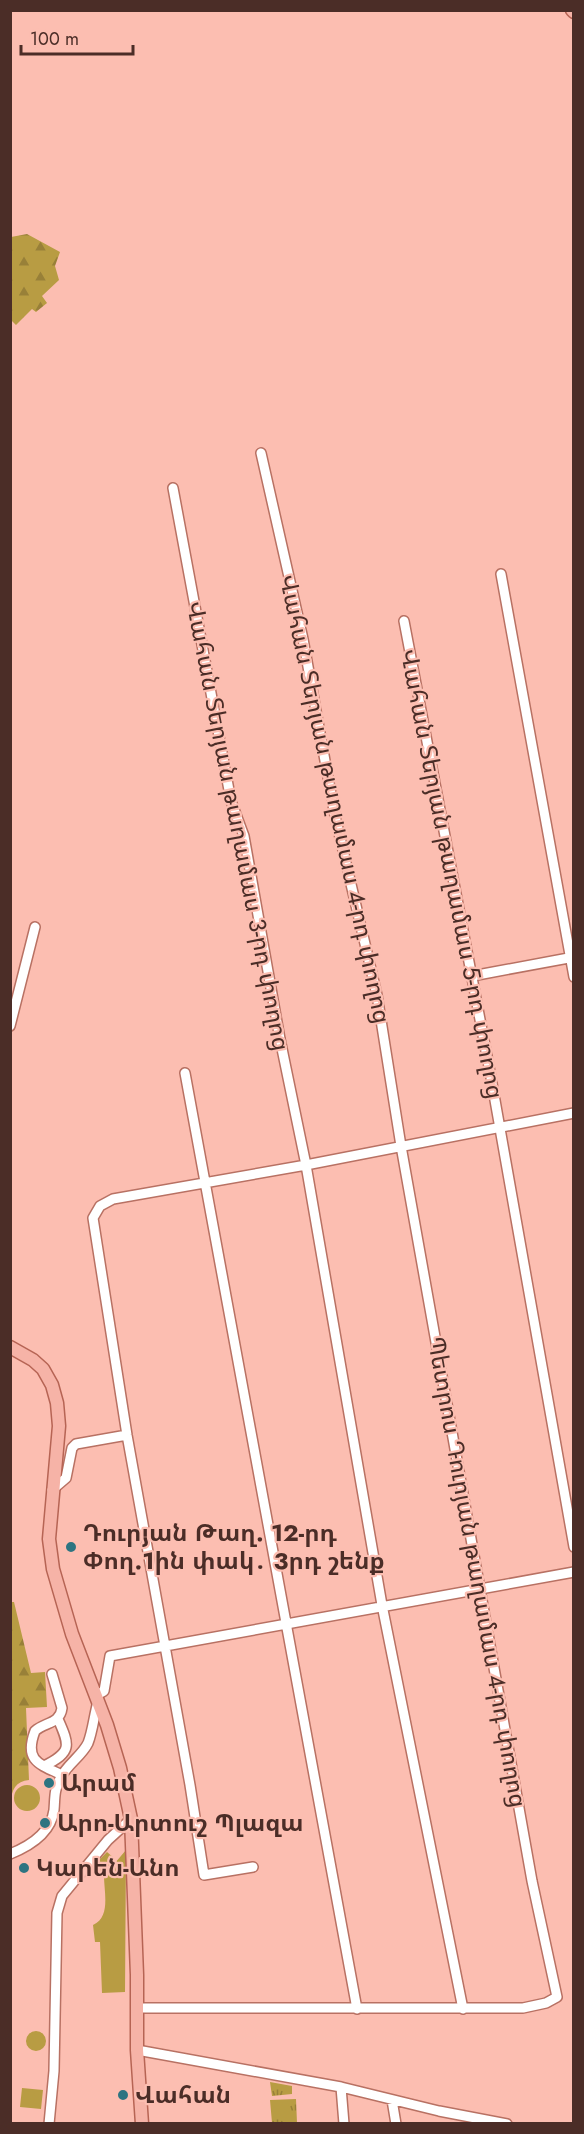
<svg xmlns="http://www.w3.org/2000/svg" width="584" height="2134" font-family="Jost,'Noto Sans Armenian',sans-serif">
  <defs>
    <pattern id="grass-tufts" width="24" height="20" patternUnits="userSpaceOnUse" patternTransform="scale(1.5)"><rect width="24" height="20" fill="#b89c43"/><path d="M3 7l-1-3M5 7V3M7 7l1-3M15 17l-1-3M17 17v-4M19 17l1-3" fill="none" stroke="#988038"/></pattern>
    <pattern id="forest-firs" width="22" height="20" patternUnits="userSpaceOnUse" patternTransform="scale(1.5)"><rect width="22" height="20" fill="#b89c43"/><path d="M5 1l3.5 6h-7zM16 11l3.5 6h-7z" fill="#988038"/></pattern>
  </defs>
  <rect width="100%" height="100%" fill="#fcbeb1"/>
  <path fill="url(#grass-tufts)" d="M270 2082 292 2086V2094L272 2096Z
    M296 2099 297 2123H272L270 2100Z"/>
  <path fill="url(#forest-firs)" d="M27 234 60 252 55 266 59 280 42 296 47 303 36 312 32 309 16 325 11 320V237Z
    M10 1602H14L31 1673 45 1672 47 1707 26 1708 29 1780C16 1781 11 1790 11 1803L12 1777 10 1769Z"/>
  <path fill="#b89c43" d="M14 1798a13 13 0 1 1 26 0a13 13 0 1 1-26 0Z
    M126 1850 125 1992 102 1993 100 1942H95L93 1925C111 1917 104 1892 104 1876Z
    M107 1852 115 1859 100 1876 91 1868Z
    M26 2041a10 10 0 1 1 20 0a10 10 0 1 1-20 0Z
    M22 2088 43 2090 41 2109 20 2107Z"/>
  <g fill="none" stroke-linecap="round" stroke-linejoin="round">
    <g stroke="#b87163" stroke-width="12">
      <path id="minor" d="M173 488 231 801 244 836 280 1039 306 1165 382 1605 463 2009
        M501 574 574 977
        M404 621 490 1072 574 1547
        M472 976 574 957
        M10 1026 35 927
        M185 1073 357 2009
        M52 1490 66 1478 72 1448 76 1444 127 1435
        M52 1674 62 1708C60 1724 45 1722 35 1731 24 1760 38 1764 62 1775
        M95 1696 104 1691 110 1656 574 1572
        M44 1766C72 1752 70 1746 58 1719
        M10 1854C30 1846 51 1833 54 1810 55 1798 54 1790 60 1779 66 1765 82 1756 88 1743 93 1730 94 1715 98 1702
        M253 1867 204 1875 190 1785 127 1435 93 1218 100 1206 113 1199 306 1165 574 1113
        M137 2008H523L546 2003 557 1997 532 1881 401 1146 377 995 335 816 303 639 261 453
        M137 2050 341 2087 439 2111 507 2124
        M341 2087 344 2124
        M392 2100 396 2124
        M49 2124 54 2071 57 1913 62 1896 108 1840 131 1819"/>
    </g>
    <g stroke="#b66454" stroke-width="15">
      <path id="major" d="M572 10 574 12
        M10 1347 33 1360 43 1369 52 1385 57 1403 59 1426 49 1539 53 1569 72 1634 107 1725 120 1768 131 1819 137 1975V2050L142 2124"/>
    </g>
    <use href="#minor" stroke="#fff" stroke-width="9"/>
    <use href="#major" stroke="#f6b3a7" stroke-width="12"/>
  </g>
  <g fill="#2d7481" stroke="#fcbeb1" stroke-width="2">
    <circle cx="71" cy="1547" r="6"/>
    <circle cx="49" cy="1783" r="6"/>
    <circle cx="45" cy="1823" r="6"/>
    <circle cx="24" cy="1868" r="6"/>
    <circle cx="123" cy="2095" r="6"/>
  </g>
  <g text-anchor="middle" stroke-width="4.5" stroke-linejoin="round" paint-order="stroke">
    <g font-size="24" fill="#4b2d27" stroke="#fcbeb1">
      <text transform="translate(335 799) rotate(78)" y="8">Վահան Տերյան թաղամաս 4-րդ փողոց</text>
      <text transform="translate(238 826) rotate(79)" y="8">Վահան Տերյան թաղամաս 3-րդ փողոց</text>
      <text transform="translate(452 874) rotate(79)" y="8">Վահան Տերյան թաղամաս 5-րդ փողոց</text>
      <text transform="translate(477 1572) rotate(80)" y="8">Պետրոս Դուրյան թաղամաս 4-րդ փողոց</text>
    </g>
    <g font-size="24" font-weight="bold" fill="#4b2d27" stroke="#fcbeb1" text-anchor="start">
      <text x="83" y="1541">Դուրյան Թաղ. 12-րդ<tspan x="83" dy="28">Փող.1ին փակ․ 3րդ շենք</tspan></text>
      <text x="61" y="1791">Արամ</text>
      <text x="57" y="1831">Արո-Արտուշ Պլազա</text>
      <text x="36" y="1876">Կարեն-Անո</text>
      <text x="135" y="2103">Վահան</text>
    </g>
  </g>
  <rect width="584" height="2134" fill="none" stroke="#4b2d27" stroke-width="24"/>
  <path d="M21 45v9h112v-9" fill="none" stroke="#4b2d27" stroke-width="3"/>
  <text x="30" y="45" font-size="18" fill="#4b2d27" stroke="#fcbeb1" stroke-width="4.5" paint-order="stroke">100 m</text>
</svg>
